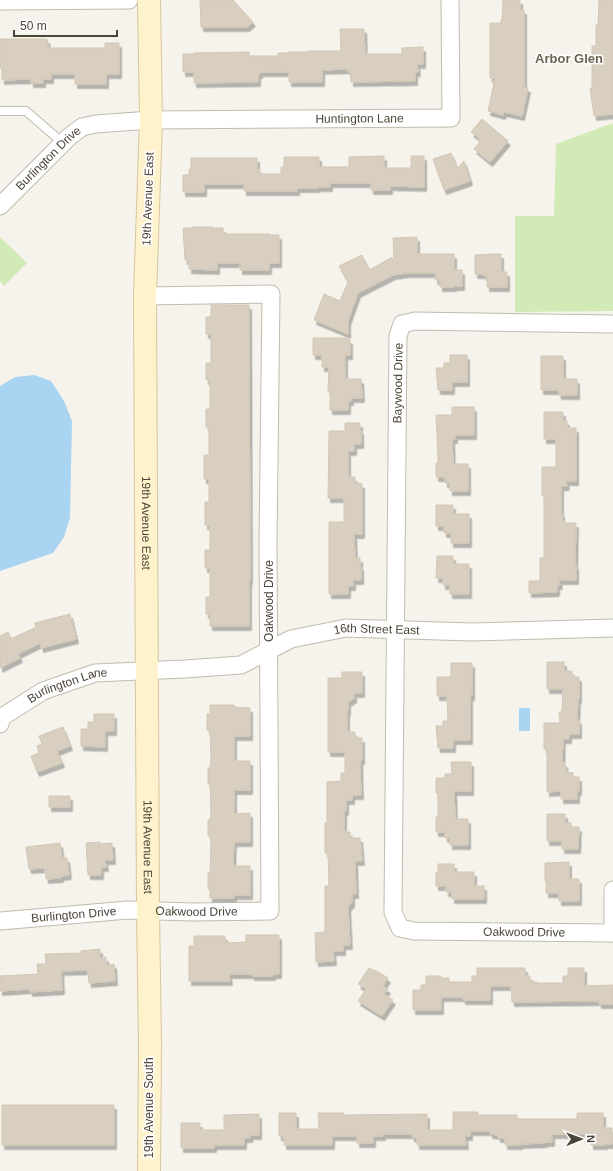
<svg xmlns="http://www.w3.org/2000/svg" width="613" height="1171" font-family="Arial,sans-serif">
  <defs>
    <filter id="shadow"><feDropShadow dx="2.5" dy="4.5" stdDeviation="0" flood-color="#0004"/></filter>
  </defs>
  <rect width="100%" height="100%" fill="#f6f3ec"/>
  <path fill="#d2eab5" d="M613 123V311L515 312V216H554L556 144Z
    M0 237 27 263 4 286 0 281Z"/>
  <path fill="#a9d4f2" d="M34 375 51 381 64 401 72 421 70 518 64 537 53 553 0 571V386L15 377Z
    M519 708H530V731H519Z"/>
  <path fill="#d8cfc1" stroke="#d3c7b4" filter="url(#shadow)" d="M200 0H233L253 22 247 27H201Z
    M503 0H520V10H524V87L528 88 522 116 504 112 503 115 488 111 495 78H490V23H501V20H502Z
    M599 0H613V114L594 116 590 88H592V46H596V25H598Z
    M340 29H364L365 54H402V48L423 47V64H417L418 72H415V81L351 82V72H348V69L322 70V82H289V72H260V74H258V82L194 83V72H183V54H194V53L249 52V56H278V53H288V52H308V51H341Z
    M0 39H47L48 48H105V43H119V74H106V84H75V74H51V79H43V83H31V79L2 80V68H0Z
    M482 119 508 141 490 162 474 149 480 142 478 140 480 139 471 132Z
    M451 153 457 169 464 161 470 181 444 190 433 159Z
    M384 156V167H386V168H411V156H424V187L390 186V190H371V183H330V187H317L318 188H297V191H244V184H204V192H183V175H189V169H191V158H257V169H259V174H281V167H284V157H319V167H349V157Z
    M193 227H213V228H223V234H270V235H279V263H269V270H240V263H217V270L189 269V260H185L183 228H193Z
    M417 237V254H454V270H462V286H454V287H440V280H435L436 273H407L393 275 358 293 348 321V334L314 320 324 294 340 301 348 282 339 266 362 255 369 270 391 258H394L393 238Z
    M491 254H501V272H507V287H487V276H484V274H475V255Z
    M211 305H249L250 580H249V626H210V614H206V597H210V568H205V550H210V525H205V502H209V479H204V455H209V427H206V409H210V380H206V363H211V334H206V317H211Z
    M313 338H348V340H350V355H345V379H361L362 398H351V401H348V410H330V392H328L329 367H322V355H313Z
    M450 355H467V382H452V390H438L436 368H444V363H450Z
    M541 356H563V379H577V395H559L558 390H541Z
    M452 407H474V435H455V439H452L453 464H468V491H450V483H445V477H436V463H438V456L436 415H452Z
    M544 412H563V421H567V428H576V481H566L567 486H561V513H562V521H565V523H576L575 565H576V580H559L560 585H557V592L529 593V581H540V558H544V495H542V467H556V439H544Z
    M345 423H360V430H361V444H354V451H348V477H355V483L362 484V534H354L355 558H360V566H361V580H353V586H348V594H329V522H344V498H328L329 431H345Z
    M436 505H453V514H469V543H451V533H444V526H436Z
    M437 556H453V564H469V594H450V585H443V578H436Z
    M70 614 76 639 41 648 40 643 18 654 20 658 0 668V636L8 632 11 639 36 627 35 623Z
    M547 662H564V671H572V677H579V699H578L577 720H579V734H569V739H563L562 763H565L566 772 573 773V777H579V791H577V799H561V791L547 792V749H544V723H560L559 712H562L563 689H547Z
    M451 663H472V696H470V740H453V748H438L436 726H443V721H448L447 696H437V677H451Z
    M342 672H362V693H354V699H351V701H348V711H347V732H355V738H362V760H360L361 795H352V800H346V811H344V832H350V838H360L362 861H355L356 894H352V903L348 907 350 945H343V951H333L334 961 316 962 315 933 325 932V886H329L328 853H325V823H327V782L341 781V773H345V752H328V678H342Z
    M210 705H234V707L250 708V736H234V761H250V790H234V814L250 813V842H234L233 864H234V866H250V895H234V898H210V889H208V873H210L211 845 210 836H208V820H210L211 811 210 784H208V768H210L211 759 210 730H207V714H210Z
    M94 714H114V731H105V747L81 746V729H88V722H94Z
    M63 727 70 746 57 751 62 763 37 772 31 756 39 753 37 746 42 744 39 736Z
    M451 762H471V791H454L455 819H468V845H450V837L445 838V832H436V817H438V793H436V778H445V774H452Z
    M49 796H70V807H49Z
    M547 814H565V823H571V827H579L578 849H562V841H547Z
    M100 842V844L112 843 113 860H105L106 867H101V875H88L86 843Z
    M60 843 62 858H67L69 875 61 876V878L46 879 45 868 29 869 26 847Z
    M569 862V879H579V901H559V893H546V881H545V863Z
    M438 864H454V872H474V886H484V899H452V892H446V886H436V872H438Z
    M246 935H279V974H273V976H252V974H229L230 981H189V946H194V936H225V943L246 942Z
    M100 949V958L106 957V965L114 964 115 981 89 983 88 970 61 971 62 990 30 992V989L0 991V976L38 974 37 964H46L45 954 81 953V951Z
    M369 968 375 971V970L388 978 383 986 388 989 384 994 393 1000 382 1016 358 1001 366 989 358 984Z
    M477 968H525V976H530V982H537V983H563V976H568V968H584V986L613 985V1004H599V1001L512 1002 511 986H490V1000H463V997H441V1010H413V990H421V985H426V976H441V978H449V982H472V976H477Z
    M2 1105H114V1145H2Z
    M453 1112H478V1115H517V1119H577V1113H603V1128H612V1144H605V1145H591V1137H585V1134H552V1142H545V1143L520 1144V1145H505V1138H498V1135L490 1134V1131H470V1136H465L466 1145H417V1138L412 1137V1134H383V1136H373V1143H357V1136H332V1145H284V1137L279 1136V1113H296V1129H319L318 1113H344V1115L427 1114V1130H453Z
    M259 1114V1135H251L250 1138H244V1145H214V1148H181V1123H200V1130H224V1115Z"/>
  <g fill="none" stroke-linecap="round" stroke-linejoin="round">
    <g stroke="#c2bbae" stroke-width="10">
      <path id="lane" d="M0 111H26L63 143"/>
    </g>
    <g stroke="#c2bbae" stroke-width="19">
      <g id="street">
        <path d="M0 1 129 0"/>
        <path id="s1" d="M0 206 69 137 82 127 96 124 151 120 451 118 450 0"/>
        <path id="s2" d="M613 324 415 321 402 324 398 336 393 912 400 928 414 931 613 933"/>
        <path id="s3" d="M0 724 2 717 43 691 95 673 185 669 241 665 291 639 346 628 471 632 613 628"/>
        <path id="s4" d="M0 921 128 910 192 912 270 911 268 544 271 294 145 296"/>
        <path d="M613 933V890"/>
      </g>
    </g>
    <g stroke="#d6c79b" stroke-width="24">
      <g id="secondary">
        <path id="s5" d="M149 0 151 120 145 296 148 911 150 1045 149 1171"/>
      </g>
    </g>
    <use href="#lane" stroke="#fff" stroke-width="8"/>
    <use href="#street" stroke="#fff" stroke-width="17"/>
    <use href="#secondary" stroke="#fff3cd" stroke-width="22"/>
  </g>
  <g text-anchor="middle" stroke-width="3" stroke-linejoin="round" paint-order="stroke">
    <g font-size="12" fill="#4b4439" stroke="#fff">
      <text dy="4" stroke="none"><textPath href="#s1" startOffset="392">Huntington Lane</textPath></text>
      <text dy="4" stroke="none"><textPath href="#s1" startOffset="68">Burlington Drive</textPath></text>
      <text transform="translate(148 199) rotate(-88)" y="4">19th Avenue East</text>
      <text transform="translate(398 383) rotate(-89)" y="4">Baywood Drive</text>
      <text dy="4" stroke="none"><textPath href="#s5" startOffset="523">19th Avenue East</textPath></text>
      <text transform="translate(269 601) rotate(-90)" y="4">Oakwood Drive</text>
      <text dy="4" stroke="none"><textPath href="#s3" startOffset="400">16th Street East</textPath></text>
      <text dy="4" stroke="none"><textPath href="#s3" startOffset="81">Burlington Lane</textPath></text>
      <text dy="4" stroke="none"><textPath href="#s5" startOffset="847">19th Avenue East</textPath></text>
      <text dy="4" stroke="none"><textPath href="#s4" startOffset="197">Oakwood Drive</textPath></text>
      <text dy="4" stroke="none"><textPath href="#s4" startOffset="74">Burlington Drive</textPath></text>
      <text dy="4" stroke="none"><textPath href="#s2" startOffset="942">Oakwood Drive</textPath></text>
      <text transform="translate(149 1108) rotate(-90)" y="4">19th Avenue South</text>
    </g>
    <g font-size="13" font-weight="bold" fill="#6e6250" stroke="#fff">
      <text x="569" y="63">Arbor Glen</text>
    </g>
  </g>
  <g transform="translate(581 1139) rotate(89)" stroke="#ffffff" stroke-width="3" paint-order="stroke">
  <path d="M0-3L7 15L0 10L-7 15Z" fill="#4b4439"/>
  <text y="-6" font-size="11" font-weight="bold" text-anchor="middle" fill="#4b4439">N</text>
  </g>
  <path d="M14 30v6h103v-6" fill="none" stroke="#4b4439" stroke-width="2"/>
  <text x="20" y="30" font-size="12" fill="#4b4439" stroke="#ffffff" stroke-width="3" paint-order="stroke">50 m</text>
</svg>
